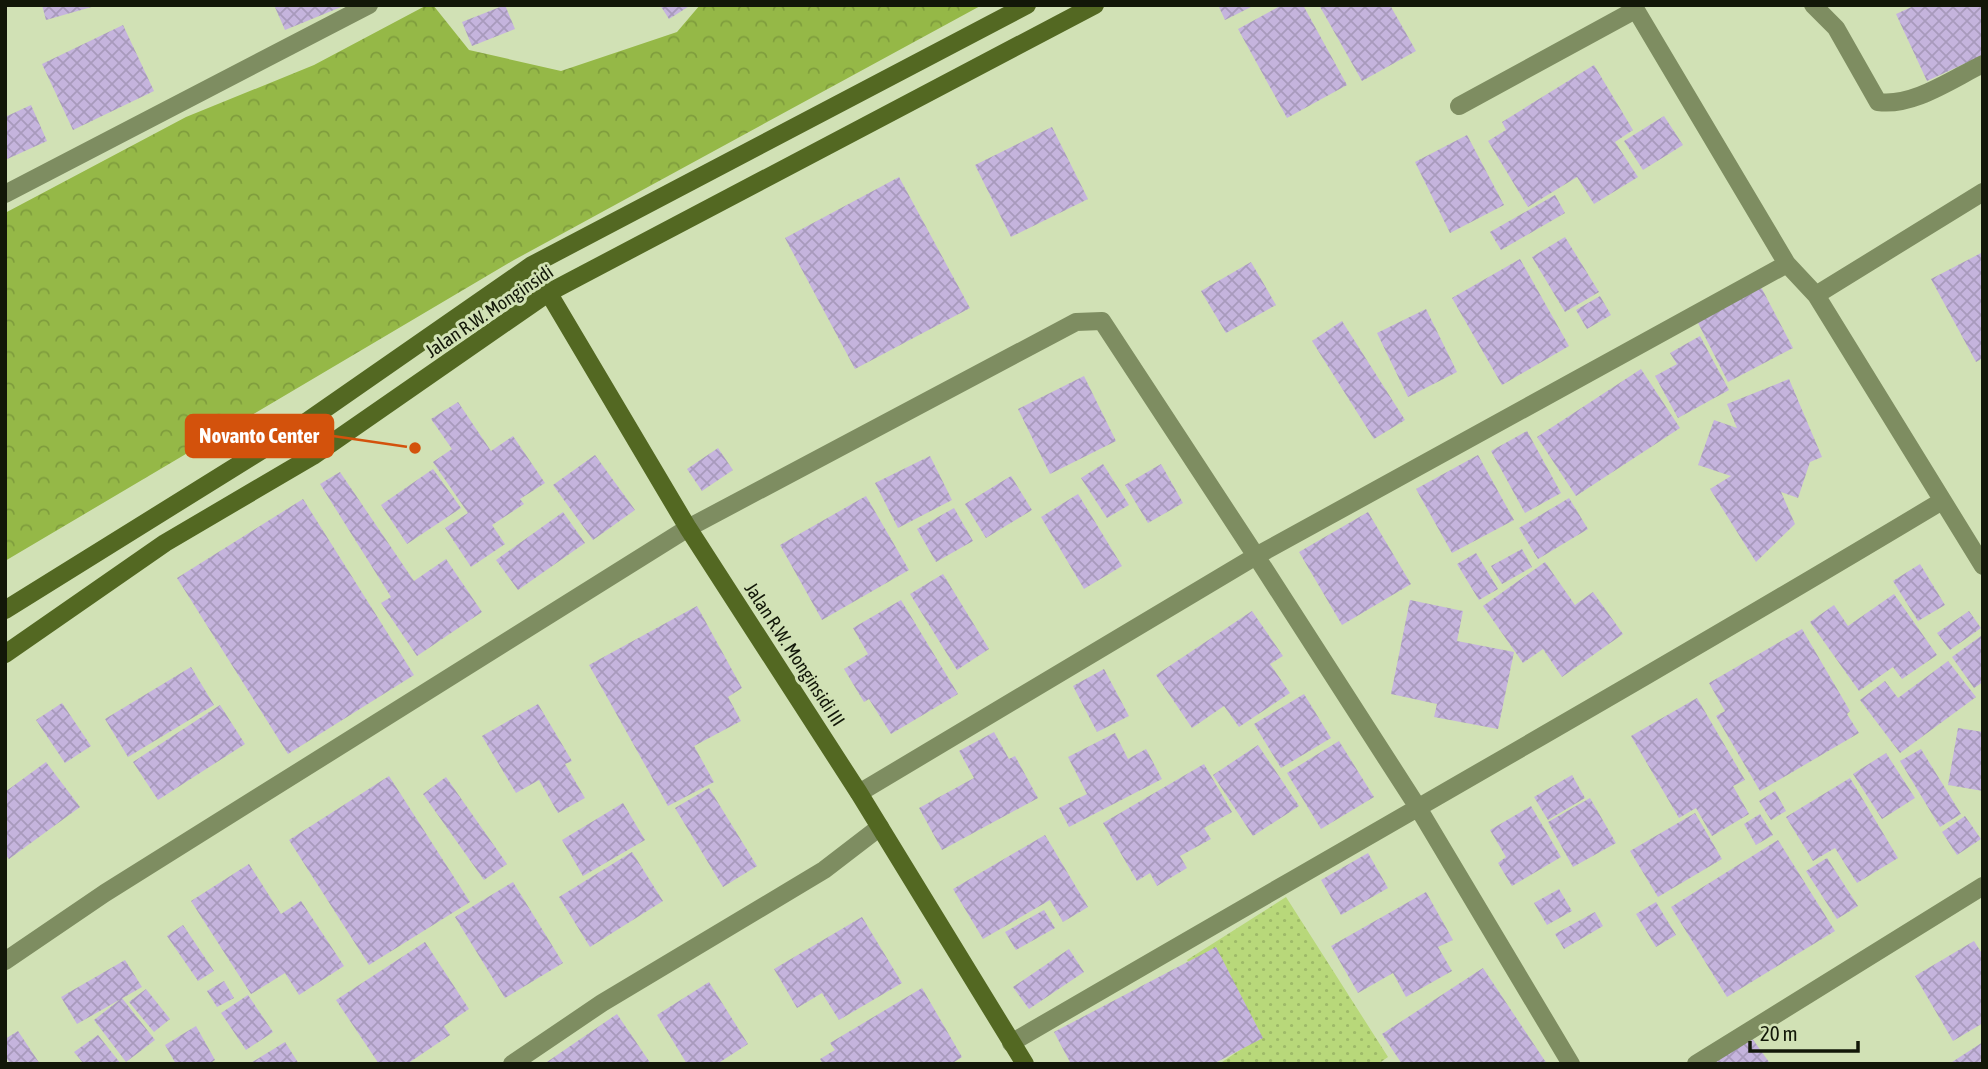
<svg xmlns="http://www.w3.org/2000/svg" width="1988" height="1069" font-family="'Asap Condensed',sans-serif">
  <defs>
    <pattern id="grass-dots" width="8" height="8" patternUnits="userSpaceOnUse" patternTransform="scale(1.75)"><rect width="8" height="8" fill="#b8d87a"/><path d="M2 2h.1M6 6h.1" fill="none" stroke="#9db968" stroke-width="1.8" stroke-linecap="round"/></pattern>
    <pattern id="forest-crowns" width="20" height="18" patternUnits="userSpaceOnUse" patternTransform="scale(1.75)"><rect width="20" height="18" fill="#95b847"/><path d="M2 6a3 3 0 1 1 6 0M12 15a3 3 0 1 1 6 0" fill="none" stroke="#7f9d3d"/></pattern>
    <pattern id="building-cross-hatch" width="8" height="8" patternUnits="userSpaceOnUse" patternTransform="scale(1.75)"><rect width="8" height="8" fill="#c5b4dd"/><path d="M0 0l8 8M0 8l8-8" fill="none" stroke="#a89abc"/></pattern>
  </defs>
  <rect width="100%" height="100%" fill="#d1e1b5"/>
  <path fill="url(#grass-dots)" d="M1286 897 1388 1057 1378 1064H1219L1243 1048 1187 960Z"/>
  <path fill="url(#forest-crowns)" d="M427 5H433L469 50 561 71 677 32 700 5H982L514 260 5 561V213L186 117 314 65Z"/>
  <path fill="url(#building-cross-hatch)" d="M42 5H95V6L46 20Z
    M274 5H346L285 30Z
    M505 5 515 29 472 46 462 22Z
    M660 5H691L669 19Z
    M1218 5H1255L1225 20Z
    M1282 5H1303L1347 85 1287 118 1238 29Z
    M1319 5H1390L1416 51 1362 81Z
    M1916 5H1983V55L1927 81 1896 14Z
    M123 25 154 91 73 130 42 64Z
    M1594 65 1633 130 1615 142 1638 177 1594 204 1577 177 1528 207 1488 141 1506 130 1502 122Z
    M31 105 47 141 5 160V117Z
    M1664 116 1683 145 1643 170 1624 141Z
    M1052 127 1088 199 1011 237 975 165Z
    M1467 135 1504 205 1450 233 1415 162Z
    M899 177 970 308 855 369 785 238Z
    M1555 195 1565 213 1501 250 1490 232Z
    M1565 237 1599 292 1565 312 1532 257Z
    M1983 252V358L1976 362 1931 279Z
    M1520 259 1569 346 1502 385 1452 298Z
    M1251 262 1276 305 1226 333 1201 291Z
    M1761 287 1793 348 1728 382 1697 321Z
    M1600 296 1611 315 1587 329 1576 310Z
    M1426 309 1457 372 1408 397 1377 333Z
    M1342 321 1405 420 1374 439 1312 341Z
    M1700 336 1729 390 1678 418 1655 376 1677 364 1670 353Z
    M1641 369 1680 428 1576 496 1537 437Z
    M1084 376 1116 441 1050 474 1018 409Z
    M1789 379 1822 457 1810 462 1798 498 1781 492 1795 524 1756 562 1710 489 1731 476 1698 465 1714 420 1737 428 1727 404Z
    M458 402 491 451 513 436 545 483 520 499 524 504 492 525 505 544 471 567 445 528 468 513 433 462 452 449 431 419Z
    M1527 431 1561 493 1525 513 1491 451Z
    M718 448 733 470 702 491 687 469Z
    M595 455 635 510 593 540 553 485Z
    M1478 455 1514 520 1452 553 1416 489Z
    M930 456 952 500 898 528 875 483Z
    M1103 464 1129 505 1107 518 1081 478Z
    M1161 464 1183 503 1148 523 1125 485Z
    M433 469 461 508 407 544 381 505Z
    M340 472 414 581 446 559 482 612 417 656 381 603 391 597 320 484Z
    M1011 476 1032 510 986 538 965 504Z
    M1078 494 1122 566 1084 589 1041 517Z
    M866 496 909 570 822 620 780 545Z
    M1569 498 1588 529 1538 559 1519 528Z
    M303 499 414 675 288 754 177 578Z
    M954 508 973 541 936 562 917 529Z
    M563 512 585 543 518 590 496 560Z
    M1368 512 1411 584 1342 625 1299 552Z
    M1522 549 1532 567 1502 584 1491 566Z
    M1476 553 1498 589 1479 600 1457 564Z
    M1545 562 1575 605 1593 592 1623 634 1562 677 1543 649 1523 663 1483 606Z
    M1920 564 1945 605 1918 621 1893 581Z
    M943 574 989 649 957 670 910 594Z
    M1894 594 1937 655 1902 679 1893 667 1859 691 1810 622 1834 605 1848 626Z
    M901 600 958 694 891 734 869 699 864 702 844 669 868 654 853 628Z
    M1410 600 1463 611 1457 641 1514 652 1498 729 1434 717 1437 704 1391 694Z
    M697 606 742 688 728 697 741 721 694 746 714 782 668 806 589 665Z
    M1252 611 1283 656 1270 664 1290 693 1239 727 1224 706 1192 728 1156 675Z
    M1969 611 1981 628 1950 650 1937 633Z
    M1802 629 1850 711 1847 714 1859 733 1760 791 1716 716 1725 711 1709 683Z
    M1981 636 1983 682 1974 688 1952 657Z
    M1948 661 1976 697 1900 753 1860 700 1885 681 1898 698Z
    M191 667 214 705 128 757 105 719Z
    M1104 669 1129 716 1097 732 1073 686Z
    M1304 694 1331 738 1281 768 1254 724Z
    M1697 698 1745 780 1733 786 1749 814 1712 836 1696 808 1679 818 1631 736Z
    M62 703 91 746 65 763 36 720Z
    M538 704 572 761 565 764 585 798 558 813 539 780 516 793 482 736Z
    M220 705 245 744 158 800 133 762Z
    M1958 728 1983 732V791L1948 785Z
    M994 732 1009 759 1015 756 1038 798 942 850 919 808 974 778 959 751Z
    M1115 733 1128 759 1146 749 1162 779 1069 827 1059 808 1087 794 1068 757Z
    M1339 741 1374 797 1321 829 1287 773Z
    M1258 745 1299 806 1253 836 1213 775Z
    M1921 749 1961 814 1940 827 1900 761Z
    M1886 753 1915 798 1882 819 1853 774Z
    M46 762 80 807 9 859 5 854V792Z
    M1204 764 1232 812 1204 828 1211 839 1180 856 1187 868 1157 886 1150 873 1137 881 1103 823Z
    M1572 775 1585 798 1548 820 1534 797Z
    M389 776 470 902 369 965 289 840Z
    M446 777 507 864 484 880 423 794Z
    M1850 778 1898 858 1857 883 1835 848 1813 861 1786 817Z
    M709 788 757 866 723 887 675 808Z
    M1775 791 1786 811 1771 820 1759 801Z
    M1590 798 1616 843 1573 867 1548 822Z
    M623 803 645 840 583 876 562 840Z
    M1531 806 1561 857 1512 886 1498 863 1506 857 1490 830Z
    M1695 813 1722 859 1658 897 1630 851Z
    M1760 814 1773 835 1756 845 1744 824Z
    M1965 816 1981 839 1957 855 1942 832Z
    M1045 835 1088 907 1063 922 1050 900 983 939 953 889Z
    M1778 840 1835 931 1727 997 1671 907Z
    M632 852 663 901 590 947 559 897Z
    M1368 853 1388 888 1341 915 1321 880Z
    M1827 858 1858 906 1837 919 1806 871Z
    M249 864 281 914 301 901 344 966 299 995 285 973 251 994 191 901Z
    M513 882 563 963 505 998 455 917Z
    M1559 889 1572 911 1547 925 1534 903Z
    M1426 892 1453 940 1438 947 1452 971 1406 997 1393 973 1358 993 1331 946Z
    M1656 902 1676 935 1656 947 1636 914Z
    M1044 910 1055 928 1016 950 1005 932Z
    M1595 912 1603 926 1564 949 1555 934Z
    M862 917 902 983 839 1020 822 993 797 1008 774 969Z
    M183 925 214 971 198 981 167 936Z
    M1974 941 1983 955V1023L1953 1041 1915 976Z
    M425 942 469 1009 444 1026 450 1035 407 1064H379L336 1000Z
    M1216 947 1263 1038 1213 1064H1071L1054 1032Z
    M1069 949 1084 972 1029 1009 1013 987Z
    M125 960 142 987 77 1024 61 997Z
    M1483 968 1547 1064H1402L1382 1034Z
    M224 981 234 998 217 1007 207 991Z
    M709 982 748 1044 717 1064H687L657 1015Z
    M922 988 962 1057 951 1064H823L820 1059 835 1050 830 1043Z
    M146 989 170 1019 154 1032 129 1002Z
    M248 995 273 1032 246 1050 221 1013Z
    M122 998 155 1040 126 1062 94 1020Z
    M617 1014 651 1064H544Z
    M196 1026 215 1060 209 1064H176L165 1045Z
    M18 1031 40 1064H10L5 1056V1039Z
    M1749 1034 1769 1062 1717 1064 1714 1059Z
    M98 1035 121 1064H84L74 1052Z
    M285 1042 299 1064H249Z
    M1983 1042V1064H1949Z"/>
  <g fill="none" stroke-linecap="round" stroke-linejoin="round">
    <path stroke="#7e8d61" stroke-width="18" d="M1813 5 1836 28 1878 102C1913 107 1952 79 1983 64"/>
    <path stroke="#7e8d61" stroke-width="18" d="M1633 5 1787 264 1816 295 1983 566
      M1459 106 1635 10
      M5 194 369 5
      M1816 295 1983 192
      M5 961 105 893 688 528 1076 322 1102 321 1256 556 859 793
      M1011 1043C1321 862 1634 686 1942 501
      M512 1064 602 1003 824 870 880 827
      M1571 1064 1417 806 1256 556 1787 264
      M1696 1064 1983 886"/>
    <path stroke="#536822" stroke-width="18" d="M532 265 688 528 859 793 1025 1064
      M5 610 296 429 532 265 1027 5
      M5 654 165 543 313 456 548 293 1095 5"/>
  </g>
  <g text-anchor="middle" stroke-width="6" stroke-linejoin="round" paint-order="stroke">
    <g font-size="19" fill="#121708" stroke="#d1e1b5">
      <text transform="translate(489 311) rotate(-34)" y="7">Jalan R.W. Monginsidi</text>
      <text transform="translate(795 654) rotate(57)" y="7">Jalan R.W. Monginsidi III</text>
    </g>
  </g>
  <path fill="none" stroke="#d3520c" stroke-width="2.5" d="M415 448L333 436"/>
  <circle fill="#d3520c" stroke="#d1e1b5" stroke-width="2.5" cx="415" cy="448" r="7"/>
  <rect fill="#d3520c" stroke="#d3520c" stroke-width="2.5" x="186" y="415" width="147" height="42" rx="7"/>
  <g font-size="21" text-anchor="middle" font-weight="bold" fill="#fff">
    <text x="259" y="443">Novanto Center</text>
  </g>
  <rect width="1988" height="1069" fill="none" stroke="#121708" stroke-width="14"/>
  <path d="M1750 1041v10h108v-10" fill="none" stroke="#121708" stroke-width="3.5"/>
  <text x="1760" y="1041" font-size="21" fill="#121708" stroke="#d1e1b5" stroke-width="5" paint-order="stroke">20 m</text>
</svg>
